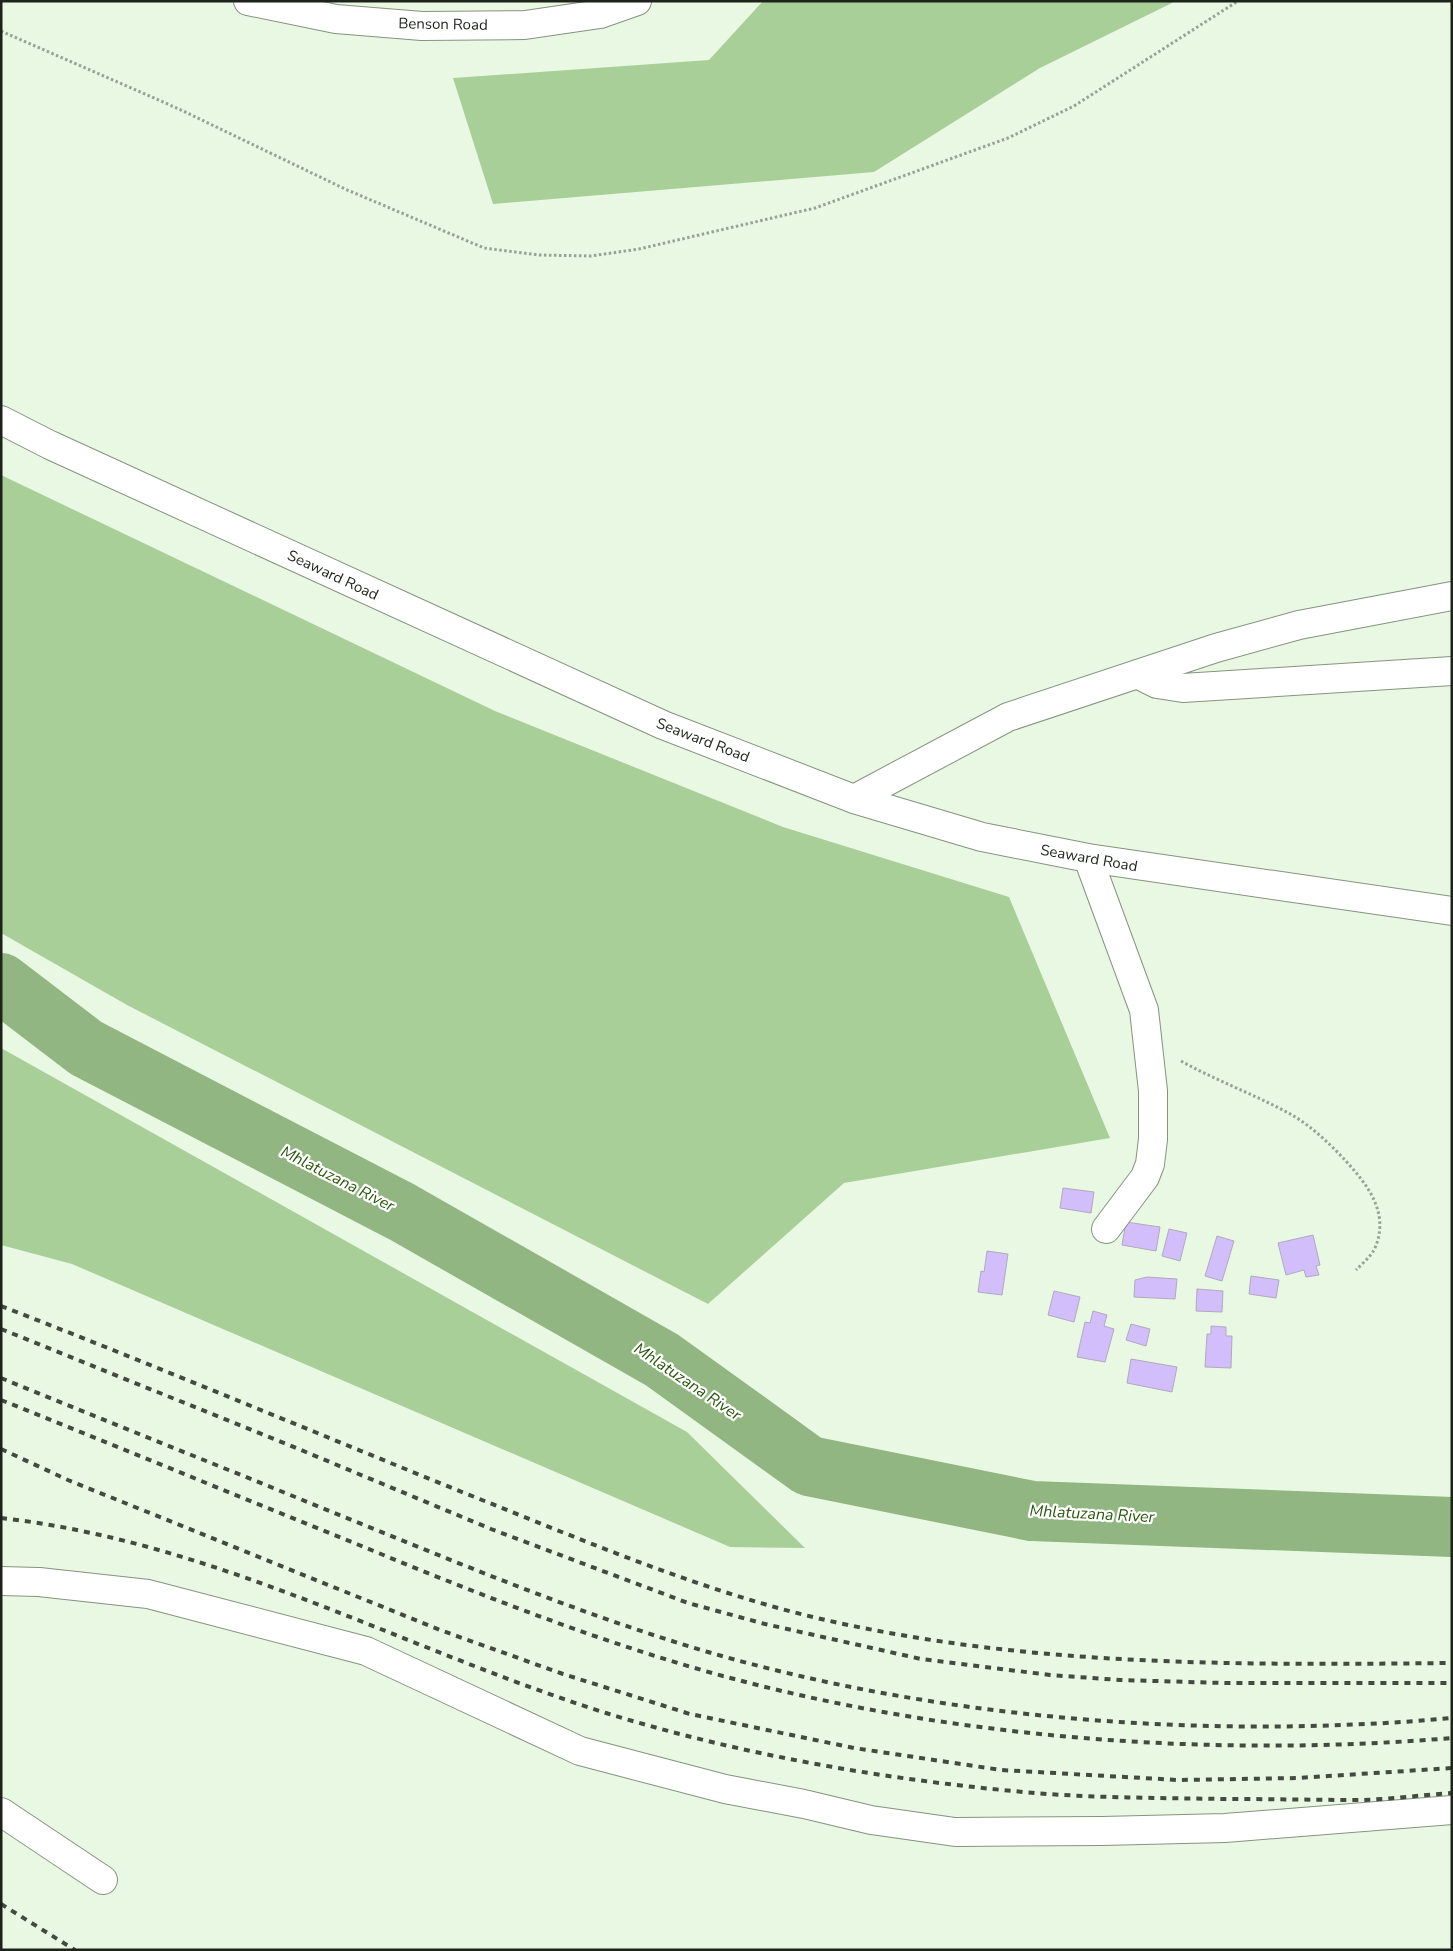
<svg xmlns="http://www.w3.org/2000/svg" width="1453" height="1951" font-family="'Nunito Sans',sans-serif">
  <rect width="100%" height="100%" fill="#e9f8e3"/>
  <path fill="#a9cf99" d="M763 1H1176L1040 68 874 172 493 204 453 78 709 60Z
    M1 475 495 711 783 827 1009 897 1110 1138 844 1183 708 1304 127 1005 1 933Z
    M1 1048 687 1432 805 1548 730 1547 72 1264 1 1245Z"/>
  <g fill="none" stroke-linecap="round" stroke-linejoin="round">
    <path stroke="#91b681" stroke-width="60" d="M1 983 86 1048 402 1212 662 1360 809 1466 1032 1511 1452 1527"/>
  </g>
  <path fill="#d2befa" stroke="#b0a9bf" d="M1063 1188 1094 1192 1091 1213 1060 1208Z
    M1126 1222 1160 1227 1156 1251 1122 1245Z
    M1169 1229 1187 1233 1180 1261 1162 1256Z
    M1313 1235 1320 1265 1316 1266 1319 1275 1306 1277 1304 1270 1286 1275 1278 1243Z
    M1217 1236 1234 1241 1222 1281 1205 1276Z
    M987 1251 1008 1254 1002 1295 978 1292 981 1271 984 1272Z
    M1251 1276 1279 1280 1276 1298 1249 1294Z
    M1147 1277 1177 1279 1175 1299 1134 1297 1135 1280Z
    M1197 1289 1223 1291 1222 1312 1196 1311Z
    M1054 1291 1080 1297 1074 1322 1048 1315Z
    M1093 1311 1107 1315 1104 1326 1114 1329 1105 1362 1077 1357 1085 1322 1090 1323Z
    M1131 1324 1150 1329 1146 1346 1126 1340Z
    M1211 1326 1226 1327V1336H1232L1231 1368 1205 1367 1207 1334H1211Z
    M1131 1359 1177 1367 1172 1392 1127 1383Z"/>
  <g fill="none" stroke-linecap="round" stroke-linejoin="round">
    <g stroke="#85937f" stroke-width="30">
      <path id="minor" d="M248 1 336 19 422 26 525 25 600 14 637 1
        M1 420 50 445 663 725 854 799 982 837 1088 858 1452 911
        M1137 674 1157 684 1183 688 1452 671
        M854 799 1008 717 1216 648 1299 625 1452 596
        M1088 858 1144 1010 1153 1091V1139L1150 1164 1145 1177 1106 1229
        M1 1581 39 1582 148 1594 366 1651 580 1751 725 1789 804 1804 871 1820 955 1832 1102 1831 1225 1828 1452 1810
        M1 1812 103 1880"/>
    </g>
    <path stroke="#97a292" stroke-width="3" stroke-dasharray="2.5 2.5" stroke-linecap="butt" d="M1 31 179 109 345 189 484 248 539 255 591 256 639 249 815 208 1008 138 1074 106 1238 1
      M1181 1061C1217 1081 1256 1095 1292 1115 1311 1126 1329 1143 1344 1159 1368 1185 1391 1214 1374 1250 1370 1257 1362 1264 1356 1270"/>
    <use href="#minor" stroke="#fff" stroke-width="28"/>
    <path stroke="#434a40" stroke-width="4" stroke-dasharray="6 6" stroke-linecap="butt" d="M1 1306C164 1369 325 1437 487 1502 602 1548 718 1597 839 1623 1043 1667 1244 1665 1452 1663
      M1 1329 289 1445 491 1529 688 1603 765 1624 921 1659 1050 1675 1120 1680 1225 1683H1452
      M1 1378C111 1423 222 1467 332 1512 456 1562 579 1614 708 1652 940 1720 1212 1740 1452 1718
      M1 1400C121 1448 240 1497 359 1545 478 1594 599 1642 723 1676 954 1739 1213 1758 1452 1738
      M1 1449 68 1480 440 1630 563 1674 690 1714 854 1748 1001 1770 1178 1780 1298 1778 1452 1768
      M1 1518C215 1542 403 1649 606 1713 748 1757 899 1782 1047 1794 1107 1798 1167 1798 1227 1799 1272 1799 1317 1800 1362 1800 1392 1799 1422 1795 1452 1793
      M1 1904 75 1950"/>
  </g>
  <g text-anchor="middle" stroke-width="4.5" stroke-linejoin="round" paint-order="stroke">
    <g font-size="15" fill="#1d221b" stroke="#fff">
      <text transform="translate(443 24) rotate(1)" y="5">Benson Road</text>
      <text transform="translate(333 575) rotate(25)" y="5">Seaward Road</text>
      <text transform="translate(703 740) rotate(21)" y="5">Seaward Road</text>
      <text transform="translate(1089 858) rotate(10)" y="5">Seaward Road</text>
    </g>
    <g font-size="16" font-style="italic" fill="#29570b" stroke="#fff">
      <text transform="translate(338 1178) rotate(27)" y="6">Mhlatuzana River</text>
      <text transform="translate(688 1381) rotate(34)" y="6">Mhlatuzana River</text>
      <text transform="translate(1092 1513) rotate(3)" y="6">Mhlatuzana River</text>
    </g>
  </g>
  <rect width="1453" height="1951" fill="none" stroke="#1d221b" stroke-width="5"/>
</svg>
